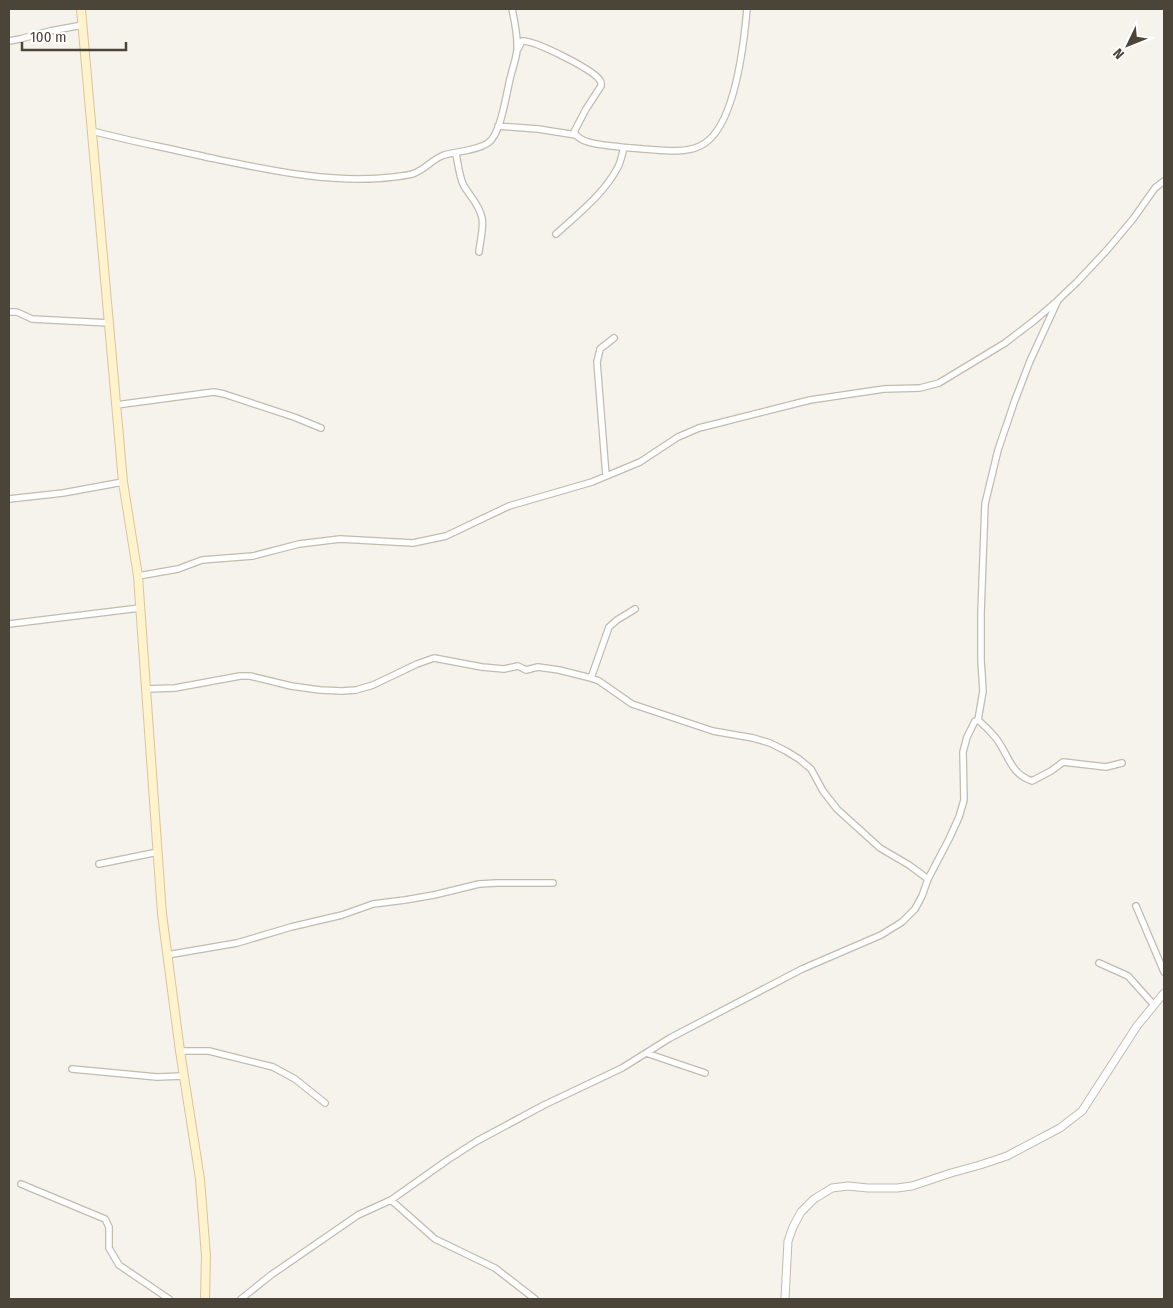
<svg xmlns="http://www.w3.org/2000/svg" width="1173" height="1308" font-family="'Fira Sans Condensed',sans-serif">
  <rect width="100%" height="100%" fill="#f6f3ec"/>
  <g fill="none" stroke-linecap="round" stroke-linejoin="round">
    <g stroke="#c2bbae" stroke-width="8">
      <path id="minor" d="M9 41 20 39 50 31 83 25
        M518 49 522 41C535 40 591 69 599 79 602 83 601 82 601 86L586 109 574 132C580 145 607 145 620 147 627 148 635 148 643 149 661 150 683 154 700 146 735 130 744 43 747 9
        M498 126 538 129 576 135
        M92 131C129 141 168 148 206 157 264 169 334 185 393 177 399 176 406 176 412 174 424 171 432 159 444 155 458 151 476 151 488 143 501 134 506 95 510 79 512 70 516 60 517 50 518 36 515 23 512 9
        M454 154H456C458 163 459 175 463 184 469 196 479 203 482 218 484 228 480 241 479 252
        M556 234C578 214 604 194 618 167 621 161 622 154 624 148
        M9 312H17L32 319 109 323
        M116 405 214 392 224 394 294 417 321 428
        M606 476 597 362 600 349 614 338
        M9 499 63 493 123 482
        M138 576 178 569 202 560 253 556 299 544 340 539 413 543 446 536 509 506 592 482 640 462 678 437 699 428 810 400 884 389 920 388 939 383 1005 343 1035 320 1056 302
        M9 624 140 608
        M591 678 609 627 617 620 635 609
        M146 689 175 688 240 676H250L291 686 320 690 342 691 356 690 373 685 417 664 434 658 482 667 504 669 518 666 526 670 538 667 559 670 591 678 599 681 632 704 713 731 753 738 770 743 786 751 799 759 811 769 823 791 837 809 880 848 909 865 928 879
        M978 720C984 725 990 731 995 737 1009 754 1009 773 1032 781L1051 771 1063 762 1106 767 1122 763
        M99 864 158 852
        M1136 906 1164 972
        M167 955 237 943 291 927 342 915 373 904 405 900 434 895 479 884 496 883H553
        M1099 963 1128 976 1154 1005
        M180 1051H209L273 1067 295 1079 325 1103
        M646 1053 705 1073
        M72 1069 157 1077 184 1076
        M21 1184 105 1219 109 1227V1248L119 1265 169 1299
        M391 1200 435 1239 495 1268 535 1299
        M241 1299 271 1275 358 1215 391 1200 449 1159 477 1141 544 1105 622 1068 670 1038 802 969 881 935 902 922 915 909 922 896 928 879 949 839 959 817 964 800 963 752 967 737 975 721 978 720 983 691 981 660V613L985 504 998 450 1015 400 1030 361 1058 300 1077 282 1107 250 1133 219 1155 188 1164 181"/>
    </g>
    <g stroke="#c2bbae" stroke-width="9">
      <path id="tertiary" d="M785 1299 788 1241 793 1227 801 1212 814 1199 832 1188 848 1186 868 1188H897L912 1186 951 1173 980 1165 1007 1156 1060 1128 1082 1111 1137 1026 1164 993"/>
    </g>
    <g stroke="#d6c79b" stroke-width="10">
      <path id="secondary" d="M81 9 123 482 138 576 162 914 180 1051 200 1179 206 1256 205 1299"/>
    </g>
    <use href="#minor" stroke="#fff" stroke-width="5.5"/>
    <use href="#tertiary" stroke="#fff" stroke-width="7"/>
    <use href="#secondary" stroke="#fff3cd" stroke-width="8"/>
  </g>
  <rect width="1173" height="1308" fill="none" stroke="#4b4439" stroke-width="20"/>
  <g transform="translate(1128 45) rotate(227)" stroke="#ffffff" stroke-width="4" paint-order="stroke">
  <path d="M0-4L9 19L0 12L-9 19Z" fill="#4b4439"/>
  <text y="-8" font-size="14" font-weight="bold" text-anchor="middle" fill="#4b4439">N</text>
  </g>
  <path d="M22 42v8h104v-8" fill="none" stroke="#4b4439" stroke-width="2.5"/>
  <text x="30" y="42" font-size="15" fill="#4b4439" stroke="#ffffff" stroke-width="4" paint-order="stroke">100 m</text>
</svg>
